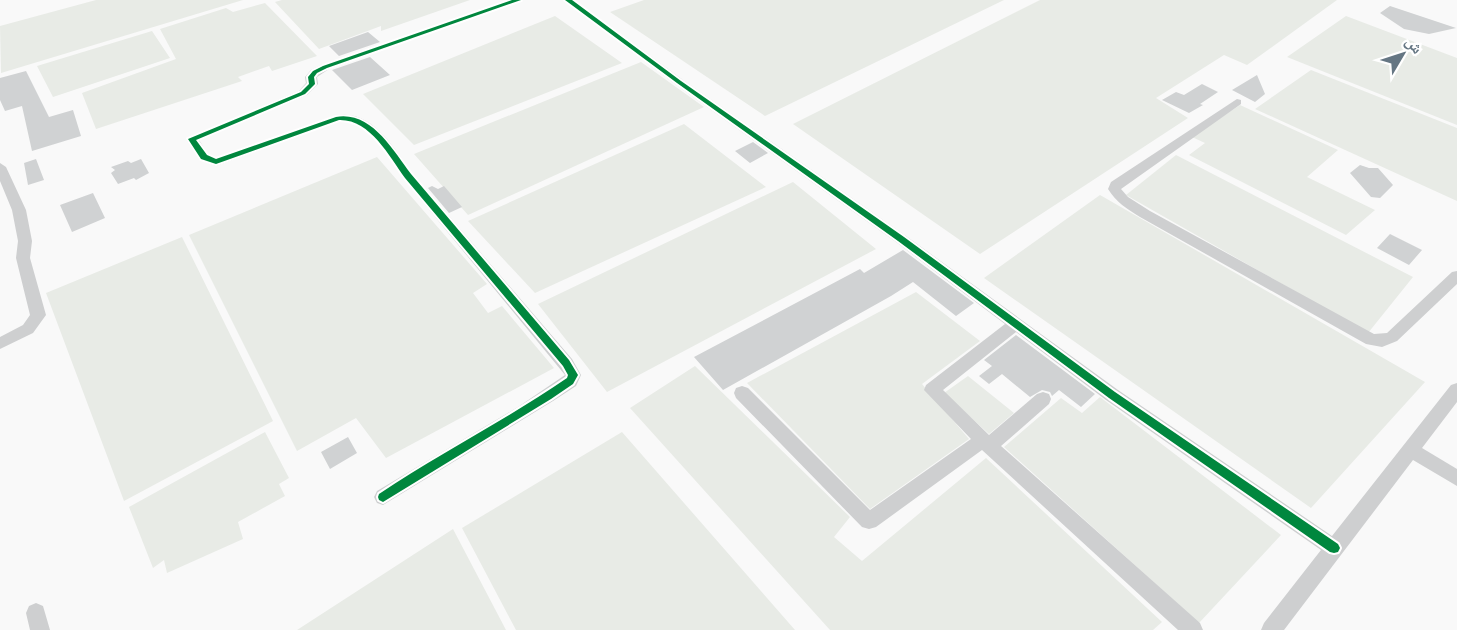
<svg xmlns="http://www.w3.org/2000/svg" width="1457" height="630" font-family="Karla,'Noto Naskh Arabic',sans-serif">
  <rect width="100%" height="100%" fill="#f9f9f9"/>
  <path fill="#e8ebe6" d="M96 0H243L1 73 0 26Z
    M282 0H470L381 31V26L319 49 275 2Z
    M644 0H1004L765 116 610 12Z
    M1040 0H1337L1247 65 1224 55 1156 98 1188 118 980 254 793 124Z
    M265 3 317 56 272 71 269 66 238 77 242 81 96 129 82 93 176 59 160 29 226 8 233 12Z
    M555 16 622 63 414 145 363 94Z
    M1346 16 1457 58V125L1287 57Z
    M152 31 170 58 53 97 37 66Z
    M641 62 704 107 468 215 414 154Z
    M1311 70 1457 128V201L1255 109Z
    M1240 105 1338 150 1307 177 1375 210 1346 235 1189 155 1205 143 1192 137Z
    M684 124 766 187 535 293 468 221Z
    M1176 155 1413 277 1368 333 1126 195Z
    M377 157 487 284 473 293 488 313 502 306 554 368 386 458 356 418 297 451 189 235Z
    M793 182 876 249 607 392 538 304Z
    M1100 195 1425 382 1311 508 984 278Z
    M182 237 273 421 124 501 46 293Z
    M916 292 980 341 922 384 969 439 870 509 747 383Z
    M695 366 850 517 834 537 862 561 986 458 1162 622 1153 630H830L630 408Z
    M968 376 1014 413 989 434 944 393Z
    M1100 397 1281 535 1199 623 1004 447 1061 398 1082 413Z
    M265 432 289 478 279 484 285 496 238 522 243 539 167 573 164 560 153 568 129 507Z
    M622 432 795 630H516L462 528Z
    M453 529 506 630H297Z"/>
  <path fill="#d0d2d3" d="M1390 6 1456 28 1429 34 1404 29 1380 13Z
    M368 32 380 42 339 56 329 46Z
    M370 57 390 75 352 90 332 70Z
    M26 71 49 117 73 110 81 136 32 151 22 106 5 111 0 100V78Z
    M1257 75 1265 94 1255 102 1232 90Z
    M1202 84 1218 92 1200 104 1203 105 1189 113 1162 100 1176 92 1184 95Z
    M753 142 768 153 750 163 735 151Z
    M36 159 44 180 28 185 24 163Z
    M141 159 149 173 136 180 134 178 118 184 111 173 115 170 111 167 128 161 131 163Z
    M1360 165 1369 168H1378L1393 185 1380 198 1371 197 1350 173Z
    M432 186 438 189 444 186 462 207 449 213 428 188Z
    M93 193 105 218 72 232 60 205Z
    M1390 234 1422 250 1409 265 1377 248Z
    M903 250 974 303 956 316 913 282 891 296 723 390 694 357 860 269 864 273Z
    M1016 335 1095 394 1081 407 1059 390 1052 396 1050 392 1042 390 1030 397 1002 374 989 384 979 376 992 366 984 360Z
    M348 437 357 453 330 469 321 452Z"/>
  <g fill="none" stroke-linecap="round" stroke-linejoin="round">
    <path fill="#cecfd0" fill-rule="evenodd" d="M509 0H523L329 69 317 77 318 84 307 95 199 140 208 154 216 158 334 116C371 107 394 148 412 173L572 359 581 375 576 386 553 401 383 505 377 503 374 497 377 491 518 407 565 375 404 179C389 158 369 120 339 121L216 166 200 160 186 139 299 91 306 83 305 77 311 70 321 65Z
      M563 0H574L683 80 906 236 1118 390 1332 536 1451 385 1457 383V402L1422 448 1457 469V486L1413 460 1284 630H1261L1264 623 1321 550 1106 400 1016 332 943 390 989 435 1037 394 1043 392 1049 394 1051 399 1049 404 1001 446 1200 623 1203 630H1178L982 450 876 527 869 529 862 527 736 398 734 393 736 388 742 386 748 388 870 510 971 439 924 390 926 385 1005 324 896 242 675 84Z
      M1237 99 1241 100V104L1121 189 1128 197 1150 211 1374 334 1387 333 1452 272 1457 271V284L1397 341 1382 347 1366 344 1140 217C1127 209 1116 202 1108 189L1111 182Z
      M0 163 6 167 26 210 32 241 30 258 46 315 33 333 0 349V337L23 325 30 315 16 258 18 241 12 210 0 181Z
      M36 603 43 606 50 630H30L26 613 29 606Z"/>
    <g stroke="#fff" stroke-width="4">
      <path id="cycleway" d="M512 0H521L327 68 317 73 314 77 315 84 305 94 196 140 207 155 216 159 336 117C371 111 392 149 411 174L569 360 578 375 573 384 551 399 383 502 379 500 378 497 379 494C440 453 506 420 567 378L568 375 563 366 405 178C389 156 370 119 339 120L216 164 201 159 188 139 301 92 309 84 308 77 313 71 323 66Z
        M565 0H572L681 81 904 237 1115 392 1338 544 1340 548 1338 552 1334 553 1330 552 1109 398 898 241 677 83Z"/>
    </g>
    <use href="#cycleway" fill="#00873e" fill-rule="evenodd"/>
  </g>
  <g transform="translate(1403 54) rotate(51)" stroke="#ffffff" stroke-width="4.5" paint-order="stroke">
  <path d="M0-4.5L10 22L0 15L-10 22Z" fill="#657683"/>
  <text y="-9" font-size="16" font-weight="bold" text-anchor="middle" fill="#657683">ش</text>
  </g>
</svg>
